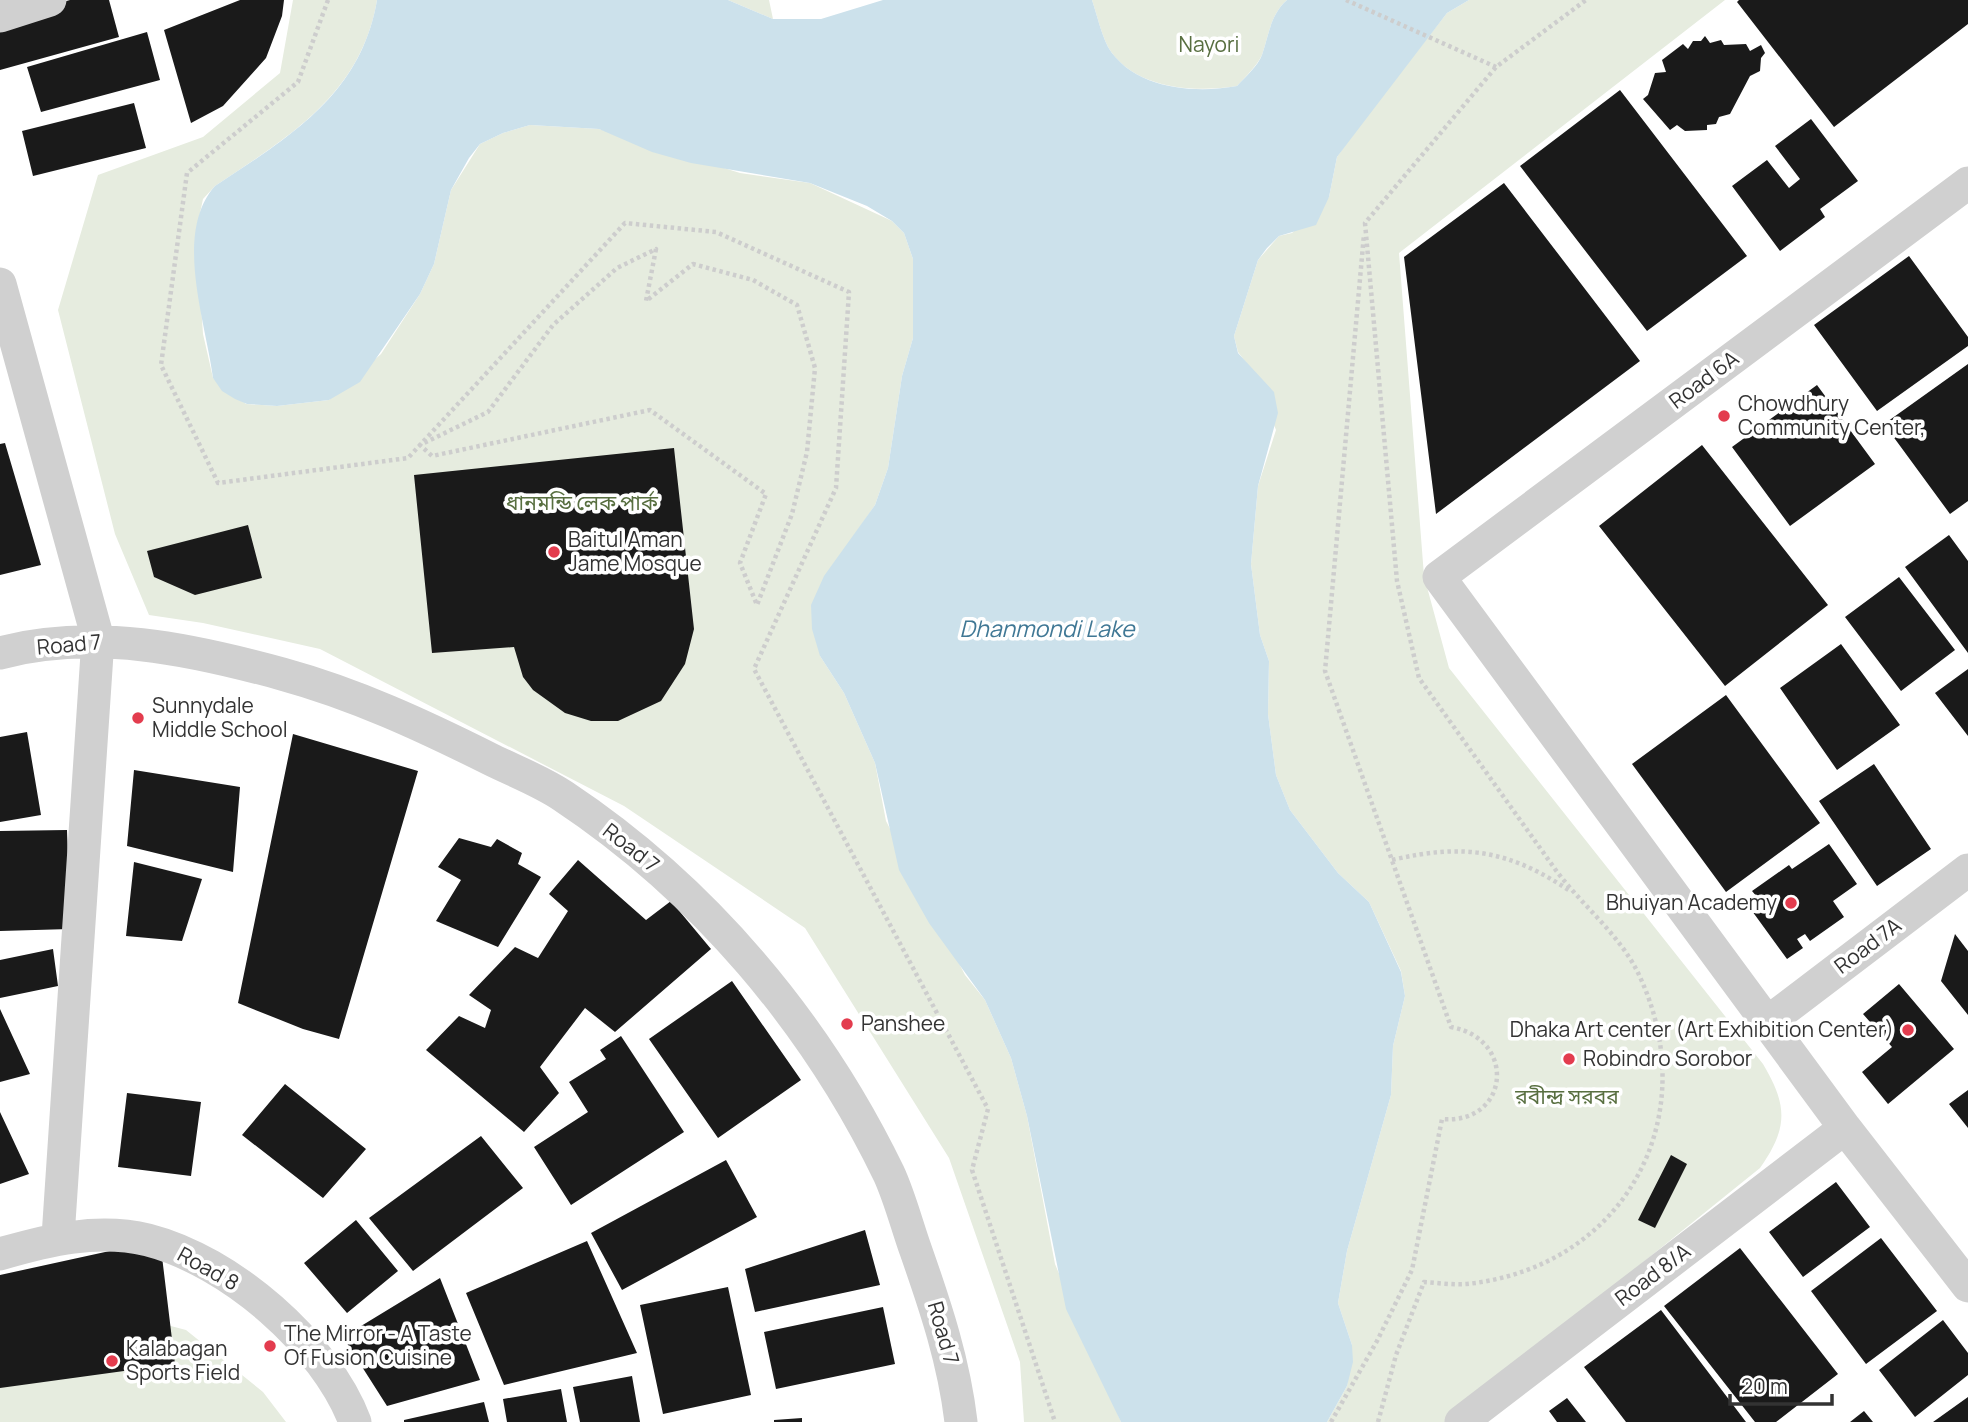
<svg xmlns="http://www.w3.org/2000/svg" width="1968" height="1422" font-family="Manrope,'Noto Sans Bengali',sans-serif">
  <rect width="100%" height="100%" fill="#fff"/>
  <path fill="#e6ecdf" d="M293 0H377C361 95 288 137 215 186L203 199 196 232 203 334 213 378 246 404 277 406 329 400 381 354 420 294 434 264 451 190 480 144 503 133 530 125 599 129 740 173 810 183 892 221 904 233 913 259V338L902 376 888 468 875 505 858 530 820 656 844 693 875 763 886 821 965 975 985 1000 1011 1058 1027 1116 1055 1264 1121 1422H1024L1020 1362 949 1158 805 928 624 806 320 649 203 623 149 615 115 534 58 310 98 175 203 137 280 73Z
    M728 0H769L773 19Z
    M1092 0H1287C1270 15 1269 35 1262 55 1257 66 1245 77 1237 86 1194 93 1133 89 1108 47 1101 33 1097 15 1092 0Z
    M1469 0H1725L1399 253 1424 576 1449 668 1763 1064C1788 1106 1788 1128 1760 1168L1445 1422H1327L1347 1386 1352 1345 1338 1303 1347 1251 1391 1095 1393 1046 1405 996 1401 971 1369 902 1338 873 1290 810 1276 775 1268 714 1269 661 1260 635 1251 564 1258 486 1276 430 1254 373 1238 352 1234 336 1258 260 1279 236 1292 233 1329 197 1337 157 1360 124 1447 13Z
    M76 1301 186 1330 263 1392 286 1422H0V1307Z"/>
  <path fill="#cce1eb" d="M377 0H728L773 19H821L883 0H1092C1097 15 1101 33 1108 47 1133 89 1195 94 1237 86 1245 77 1258 66 1262 55 1269 35 1270 15 1287 0H1469L1447 13 1337 157 1329 197 1316 225 1279 236 1267 248 1258 260 1234 336 1238 353 1274 392 1278 413 1258 486 1251 564 1260 635 1269 661 1268 714 1276 775 1290 810 1338 873 1369 902 1401 972 1405 996 1393 1046 1391 1095 1347 1251 1338 1303 1352 1345 1353 1362 1347 1386 1327 1422H1121L1066 1309 1027 1116 1011 1058 985 1000 929 923 899 870 875 763 844 693 820 656 812 629 811 605 824 576 875 505 888 468 902 376 913 338V259L904 233 892 221 867 206 810 183 691 163 652 152 599 129 530 125 503 133 480 144 469 158 451 190 434 264 420 294 360 382 329 400 277 406 247 404 235 399 222 391 213 378C206 322 173 233 215 186 289 137 361 95 377 0Z"/>
  <path fill="#1a1a1a" d="M70 0H109L119 37 0 70V20Z
    M240 0H284L282 16 266 58 223 106 191 123 164 30Z
    M1739 0H1968V24L1834 127 1737 2Z
    M147 32 160 80 41 112 27 67Z
    M1705 36 1710 43 1721 40 1724 45 1746 44 1750 51 1761 45 1765 53 1761 58 1760 71 1750 76 1730 114 1719 117 1716 124 1707 125V130L1685 131 1677 125 1670 130 1643 99 1648 95 1655 73 1666 72 1662 60 1683 44 1688 49 1693 41H1701Z
    M1620 90 1747 256 1647 331 1520 166Z
    M134 103 146 148 33 176 22 131Z
    M1811 119 1858 181 1820 209 1825 217 1780 251 1732 186 1767 160 1789 188 1800 179 1775 146Z
    M1504 183 1640 361 1436 514 1404 257Z
    M1909 256 1968 337V346L1877 411 1814 325Z
    M1968 364V501L1950 514 1884 424Z
    M1817 385 1875 464 1790 526 1732 447Z
    M5 443 41 565 0 575V444Z
    M1702 445 1828 605 1725 686 1599 526Z
    M674 448 694 629 685 664 661 701 618 721H591L565 713 533 690 523 677 514 647 432 653 414 475Z
    M248 525 262 578 195 595 154 577 147 551Z
    M1949 535 1968 561V653L1905 567Z
    M1899 577 1955 650 1901 691 1845 617Z
    M1841 644 1900 725 1837 770 1780 688Z
    M1968 669V736L1935 693Z
    M1726 695 1820 823 1726 892 1632 764Z
    M27 732 41 815 0 822V737Z
    M293 734 418 771 339 1039 303 1029 238 1003Z
    M1874 764 1931 849 1877 886 1819 801Z
    M134 770 240 787 233 872 127 846Z
    M67 830 70 929 0 931V831Z
    M459 838 491 847 497 839 522 853 518 864 541 877 498 947 436 921 461 880 438 867Z
    M1829 844 1857 884 1833 901 1844 917 1810 941 1805 934 1797 939 1803 948 1787 959 1747 904 1757 897 1752 891 1789 865 1792 869Z
    M578 860 646 920 671 901 711 949 615 1032 585 1008 540 1067 559 1093 524 1132 426 1050 459 1016 485 1028 491 1010 469 995 515 947 538 958 568 911 549 894Z
    M134 862 202 879 182 941 126 936Z
    M1955 934 1968 951V1015L1941 981Z
    M53 949 58 986 0 998V960Z
    M732 981 801 1080 718 1138 649 1039Z
    M1899 984 1954 1049 1888 1104 1862 1072 1892 1047 1863 1014Z
    M0 1009 30 1074 0 1082Z
    M621 1036 684 1132 571 1205 534 1147 588 1112 569 1082 606 1059 600 1050Z
    M285 1084 366 1149 323 1198 242 1135Z
    M1968 1090V1128L1949 1104Z
    M127 1093 201 1102 191 1176 118 1167Z
    M0 1112 29 1174 0 1184Z
    M481 1136 523 1188 413 1271 369 1218Z
    M1671 1155 1687 1164 1655 1228 1638 1220Z
    M726 1160 757 1217 622 1290 591 1233Z
    M1836 1182 1870 1227 1803 1277 1769 1232Z
    M356 1220 398 1271 347 1313 304 1263Z
    M865 1230 880 1285 755 1312 745 1269Z
    M1881 1238 1937 1311 1866 1364 1811 1291Z
    M160 1240 175 1364 0 1388V1275Z
    M587 1241 637 1353 504 1385 466 1293Z
    M1740 1248 1838 1374 1776 1422H1755L1664 1306Z
    M440 1278 480 1380 387 1406 343 1337Z
    M728 1287 751 1395 663 1414 640 1305Z
    M883 1307 895 1364 776 1389 764 1332Z
    M1661 1310 1746 1422H1626L1584 1367Z
    M1943 1320 1968 1353V1375L1915 1417 1879 1370Z
    M632 1376 640 1422H580L573 1387Z
    M561 1389 567 1422H507L503 1399Z
    M1968 1397V1422H1933Z
    M1567 1398 1586 1422H1557L1549 1411Z
    M484 1402 489 1422H404V1420Z
    M1864 1411 1873 1422H1850Z
    M802 1418V1422H774V1420Z"/>
  <g fill="none" stroke-linecap="round" stroke-linejoin="round">
    <path stroke="#cdcdcd" stroke-width="4.5" stroke-dasharray="3.5 3.5" stroke-linecap="butt" d="M328 0 298 82 187 173 161 365 218 483 408 458 625 223 716 232 849 292 836 488 754 669 988 1109 972 1170 1055 1422
      M1346 0 1496 67
      M656 249 646 301 693 264 753 280 797 305 815 368 807 452 792 514 757 605 740 563 766 494 650 410 432 456 420 445 488 412 553 325 617 268Z
      M1392 860C1464 843 1509 850 1570 891
      M1331 1422 1377 1341 1412 1270 1442 1119C1509 1125 1518 1039 1451 1027L1325 671 1364 234
      M1378 1422 1396 1355 1424 1282C1438 1283 1453 1285 1467 1284 1624 1267 1705 1119 1640 977 1621 935 1582 906 1555 869L1419 678 1397 581 1365 223 1496 67 1586 0"/>
    <path stroke="#d0d0d0" stroke-width="33" d="M0 16 50 0
      M1968 183 1439 577 1845 1128 1968 1286
      M0 284 98 639 58 1237
      M0 653C93 628 191 649 282 674 355 694 422 725 490 759 514 771 541 781 563 796 703 889 816 1023 889 1174 900 1198 907 1226 916 1251 936 1308 954 1362 961 1422
      M1768 1022 1968 870
      M0 1254C48 1240 97 1228 148 1240 230 1261 325 1343 355 1422
      M1461 1422 1845 1128"/>
  </g>
  <g fill="#e33c4e" stroke="#fff" stroke-width="2.5">
    <circle cx="1724" cy="416" r="7"/>
    <circle cx="554" cy="552" r="7"/>
    <circle cx="138" cy="718" r="7"/>
    <circle cx="1791" cy="903" r="7"/>
    <circle cx="847" cy="1024" r="7"/>
    <circle cx="1908" cy="1030" r="7"/>
    <circle cx="1569" cy="1059" r="7"/>
    <circle cx="270" cy="1346" r="7"/>
    <circle cx="112" cy="1361" r="7"/>
  </g>
  <g text-anchor="middle" stroke-width="7" stroke-linejoin="round" paint-order="stroke">
    <g font-size="21" fill="#586f40" stroke="#fff">
      <text x="1209" y="52">Nayori</text>
      <text x="582" y="510">ধানমন্ডি লেক পার্ক</text>
      <text x="1567" y="1104">রবীন্দ্র সরবর</text>
    </g>
    <g font-size="21" fill="#333" stroke="#fff">
      <text transform="translate(1704 380) rotate(-37)" y="7">Road 6A</text>
      <text transform="translate(69 645) rotate(-5)" y="7">Road 7</text>
      <text transform="translate(631 848) rotate(38)" y="7">Road 7</text>
      <text transform="translate(1868 946) rotate(-37)" y="7">Road 7A</text>
      <text transform="translate(208 1269) rotate(29)" y="7">Road 8</text>
      <text transform="translate(1653 1275) rotate(-37)" y="7">Road 8/A</text>
      <text transform="translate(943 1333) rotate(74)" y="7">Road 7</text>
    </g>
    <g font-size="21" fill="#333" stroke="#fff" text-anchor="start">
      <text x="1738" y="411">Chowdhury<tspan x="1738" dy="24">Community Center,</tspan></text>
      <text x="568" y="547">Baitul Aman<tspan x="568" dy="24">Jame Mosque</tspan></text>
      <text x="152" y="713">Sunnydale<tspan x="152" dy="24">Middle School</tspan></text>
      <text x="1777" y="910" text-anchor="end">Bhuiyan Academy</text>
      <text x="861" y="1031">Panshee</text>
      <text x="1894" y="1037" text-anchor="end">Dhaka Art center (Art Exhibition Center)</text>
      <text x="1583" y="1066">Robindro Sorobor</text>
      <text x="284" y="1341">The Mirror - A Taste<tspan x="284" dy="24">Of Fusion Cuisine</tspan></text>
      <text x="126" y="1356">Kalabagan<tspan x="126" dy="24">Sports Field</tspan></text>
    </g>
    <g font-size="23" font-style="italic" fill="#407895" stroke="#fff">
      <text x="1047" y="637">Dhanmondi Lake</text>
    </g>
  </g>
  <path d="M1730 1394v10h102v-10" fill="none" stroke="#333333" stroke-width="3.5"/>
  <text x="1741" y="1394" font-size="21" fill="#333333" stroke="#ffffff" stroke-width="5" paint-order="stroke">20 m</text>
</svg>
